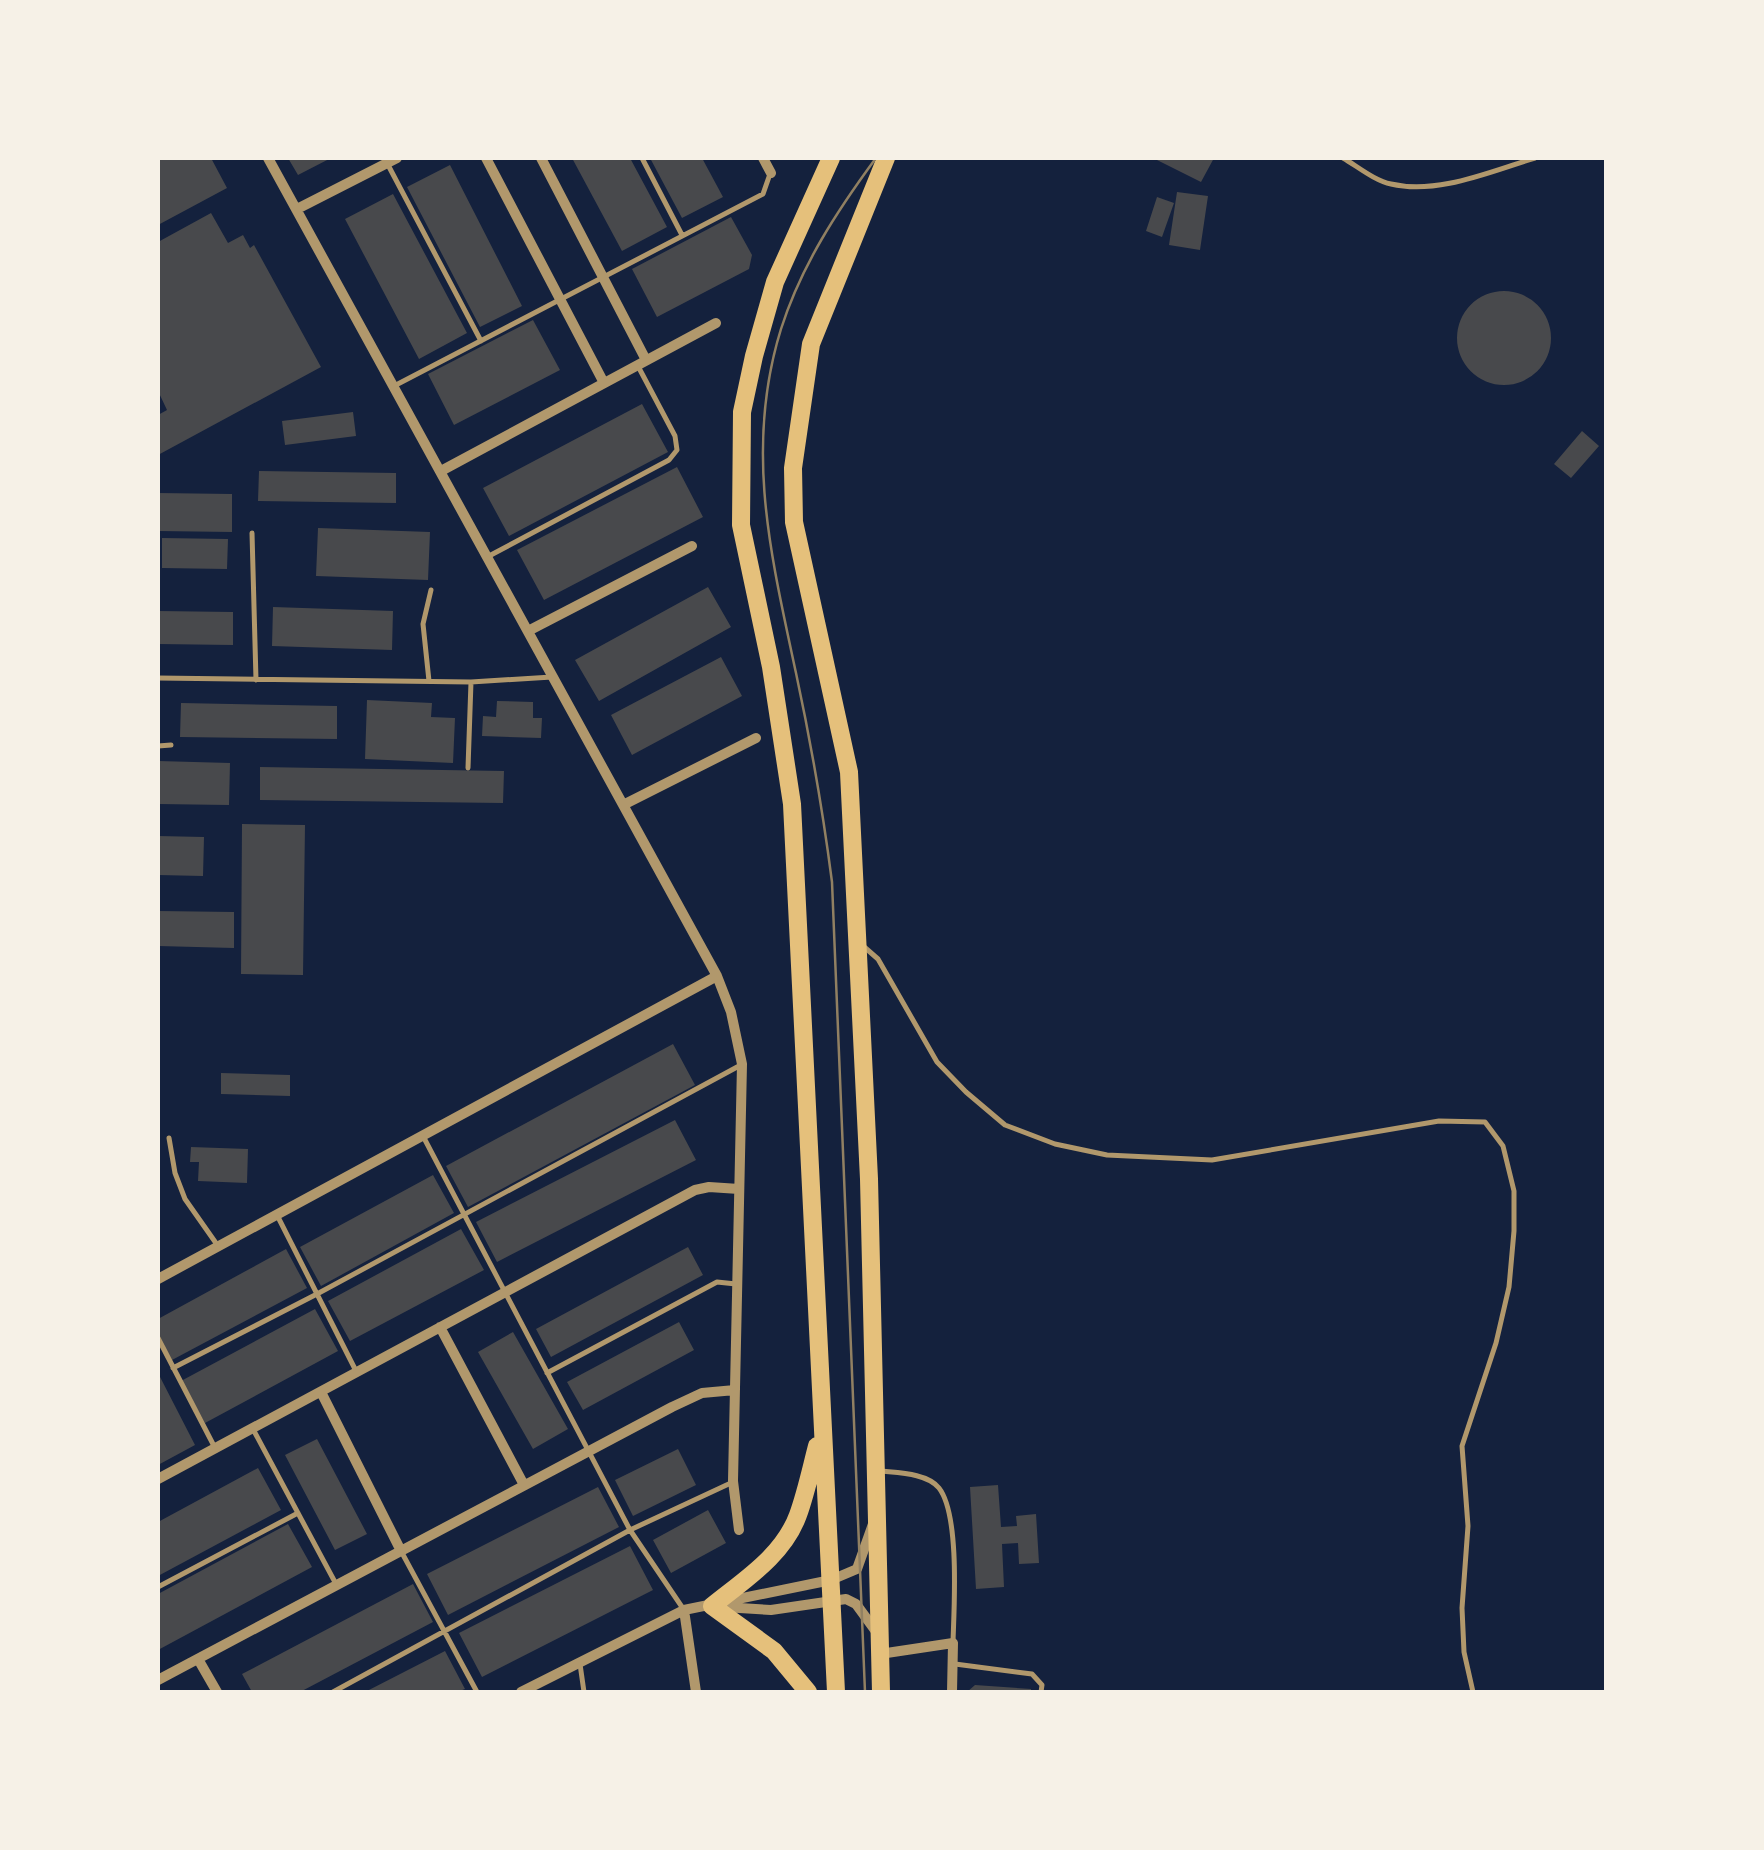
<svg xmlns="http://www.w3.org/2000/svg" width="1764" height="1850" font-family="Literata,serif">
  <rect width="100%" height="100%" fill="#14213d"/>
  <path fill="#48494c" d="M158 158H211L227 188 158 225Z
    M288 158H331L298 175Z
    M572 158H630L667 227 622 251Z
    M650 158H702L723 197 682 218Z
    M1153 158H1214L1201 182Z
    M450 165 522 306 480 327 407 187Z
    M1177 192 1208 196 1200 250 1169 245Z
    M393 194 467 333 419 359 345 219Z
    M1157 197 1174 203 1162 237 1146 231Z
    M211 213 228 243 243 235 250 248 254 245 321 367 158 455V415L167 410 158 391V278L160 276 158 242Z
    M731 217 752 255 749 269 657 317 632 269Z
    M1457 338a47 47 0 1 1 94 0a47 47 0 1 1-94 0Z
    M533 320 560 370 454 425 428 374Z
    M642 404 668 452 509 536 483 488Z
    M353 412 356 436 285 445 282 421Z
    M1582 431 1599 446 1571 478 1554 464Z
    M677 467 703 517 544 600 517 550Z
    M259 471 396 473V503L258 501Z
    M158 493 232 494V532L158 531Z
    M318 528 430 532 428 580 316 576Z
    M162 538 228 539 227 569 162 568Z
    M708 587 731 627 599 701 575 660Z
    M273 607 393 611 392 650 272 646Z
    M158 611 233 612V645L158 644Z
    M721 657 742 696 632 755 611 715Z
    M367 700 432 703 431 717 455 718 453 763 365 759Z
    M497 701 533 702V718H542L541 738 482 736 483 716 496 717Z
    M181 703 337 706V739L180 737Z
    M158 761 230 763 229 805 158 804Z
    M260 767 504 771 503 803 260 800Z
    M242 824 305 825 303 975 241 974Z
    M158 836 204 837 203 876 158 875Z
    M158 911 234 912V948L158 946Z
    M673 1044 695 1085 468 1207 446 1166Z
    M221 1073 290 1075V1096L221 1094Z
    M675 1120 696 1160 497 1262 476 1222Z
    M191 1147 248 1149 247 1183 198 1181 199 1162H190Z
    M433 1175 454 1213 321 1286 300 1247Z
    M461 1229 484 1270 350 1341 328 1301Z
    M688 1247 703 1275 551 1357 536 1329Z
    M286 1249 307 1288 172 1360 158 1335V1319Z
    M315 1309 338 1351 205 1423 181 1381Z
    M679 1322 694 1350 583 1410 567 1382Z
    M513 1332 568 1429 533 1449 478 1352Z
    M158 1373 195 1445 158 1465Z
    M317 1439 367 1534 335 1550 285 1455Z
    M678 1449 696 1485 633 1516 615 1480Z
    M258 1468 281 1510 158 1576V1522Z
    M998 1485 1001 1527 1017 1526 1016 1516 1036 1514 1039 1563 1019 1564 1018 1543 1002 1544 1004 1587 976 1589 970 1487Z
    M598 1487 619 1527 448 1615 427 1574Z
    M708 1510 726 1543 671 1573 653 1540Z
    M288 1524 312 1567 158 1650V1594Z
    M630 1546 653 1590 482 1677 459 1633Z
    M413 1584 433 1622 300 1692H252L242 1674Z
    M445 1651 465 1689 457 1692H365Z
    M975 1685 1031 1689V1692H967Z"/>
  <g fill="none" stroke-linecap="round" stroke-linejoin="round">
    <path stroke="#b1986c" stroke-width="5" d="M642 158 682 235
      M1343 158C1357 166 1375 181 1391 184 1438 195 1491 171 1535 158
      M387 163 481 341
      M394 386 763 194 770 174
      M252 533 256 680
      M489 556 669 460 677 450 675 436 639 368
      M158 678 471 682 552 677
      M429 681 423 624 431 590
      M158 746 171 745
      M468 768 471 682
      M862 945 878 959 937 1062 966 1092 1005 1125 1055 1144 1107 1155 1212 1160 1439 1121 1485 1122 1503 1146 1514 1191V1231L1509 1287 1496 1343 1462 1446 1468 1526 1462 1608 1464 1652 1473 1692
      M169 1138 175 1173 185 1199 218 1246
      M424 1138 630 1530 684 1610
      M278 1217 356 1371
      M158 1338 214 1446
      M173 1368 317 1294 739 1066
      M547 1373 717 1282 736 1284
      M254 1431 336 1584
      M880 1471C898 1473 927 1473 939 1488 960 1515 954 1608 953 1642
      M401 1551 477 1692
      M158 1587 298 1513
      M580 1664 584 1692
      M955 1664 1032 1674 1042 1685 1041 1692
      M333 1692 630 1530 733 1482"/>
    <path stroke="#b1986c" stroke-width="10" d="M268 158 717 976 731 1012 742 1064 733 1481 739 1530
      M486 158 604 383
      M541 158 646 360
      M763 158 771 173
      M297 209 397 158
      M441 471 716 323
      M530 630 692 546
      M625 804 756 738
      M158 1279 717 976
      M440 1327 524 1485
      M321 1392 401 1551
      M158 1479 695 1190 709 1187 739 1189
      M723 1607 771 1610 846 1599 856 1604 875 1630
      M684 1610 696 1692
      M880 1654 953 1643 952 1692
      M198 1659 217 1692
      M158 1680 672 1407 702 1393 735 1390
      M521 1692 684 1610 831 1580 857 1569 873 1524"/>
    <path stroke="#e5c07b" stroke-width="18" d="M831 158 775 282 754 356 742 412 741 525 771 667 792 804 836 1692
      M808 1692 774 1651 712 1606C744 1580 783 1556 798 1515 806 1493 811 1469 817 1446
      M881 1692 869 1179 849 772 794 522 793 468 811 344 886 158"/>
    <path stroke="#918062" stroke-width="2.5" d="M865 1692 832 882C823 812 811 743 796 673 771 556 744 448 781 329 801 266 837 211 876 158"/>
  </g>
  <rect width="1764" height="1850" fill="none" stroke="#f6f1e7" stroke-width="320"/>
</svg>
